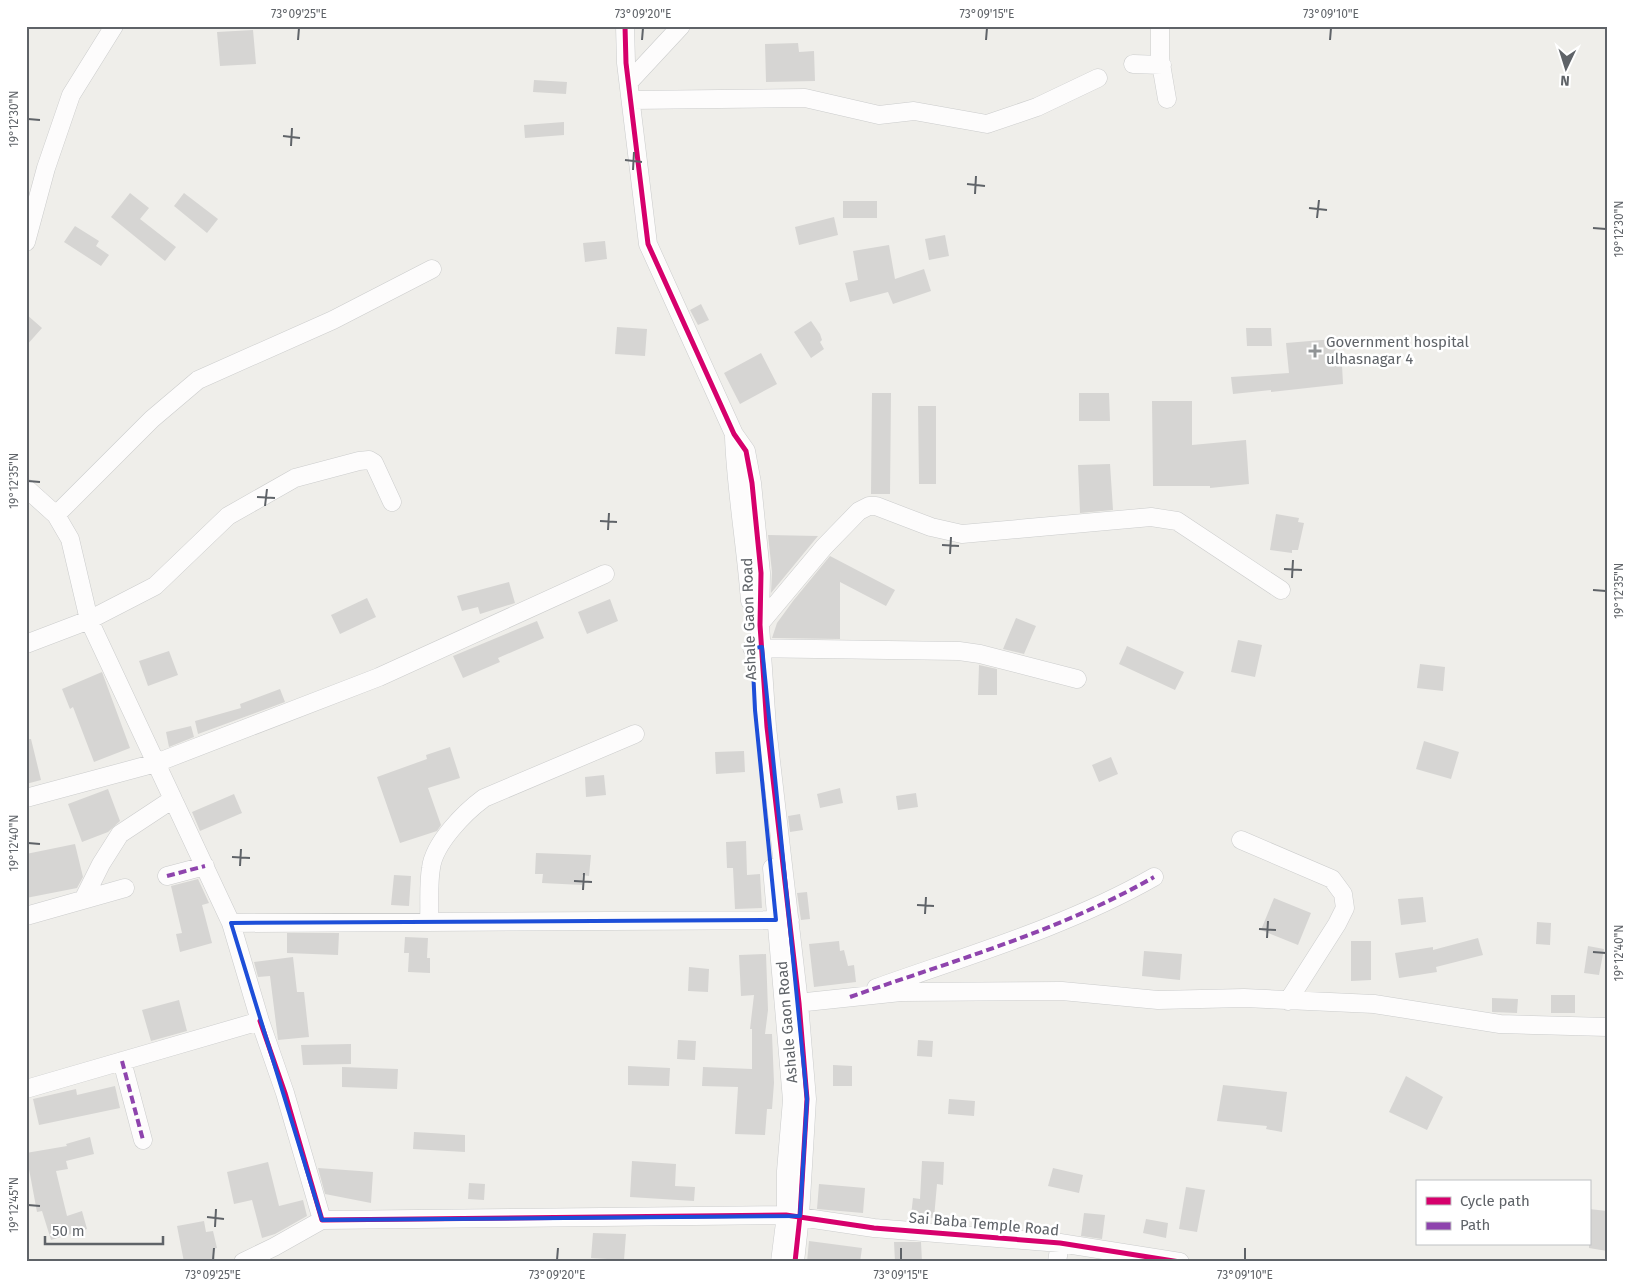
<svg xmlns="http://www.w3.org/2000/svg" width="1633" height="1288" font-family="'Fira Sans',sans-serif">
  <rect width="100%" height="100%" fill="#efeeea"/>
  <path fill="#d6d5d3" d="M253 30 256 64 220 66 217 32Z
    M798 43 799 52 814 51 815 81 766 82 765 44Z
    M534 80 567 82 566 94 533 92Z
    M564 122V135L525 138 524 125Z
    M130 193 149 208 140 219 176 247 165 261 111 217Z
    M184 193 218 219 207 233 174 206Z
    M843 201H877V218H843Z
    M834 217 838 235 799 245 795 227Z
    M75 226 99 241 96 246 109 255 101 266 64 242Z
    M945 235 949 256 929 260 925 239Z
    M605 241 607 259 585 262 583 243Z
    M889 245 895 279 924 269 931 291 893 304 888 292 850 302 845 283 858 280 853 251Z
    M701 304 709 320 698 325 690 310Z
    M26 314 42 328 26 346Z
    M811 321 820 334 822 340 820 342 824 349 811 358 794 332Z
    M617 327 647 329 645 356 615 354Z
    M1246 328H1271L1272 346H1247Z
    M1334 339 1337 365H1342L1343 384 1271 392V390L1233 394 1231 377 1289 373 1286 343Z
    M761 353 777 384 740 404 724 373Z
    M872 393H891L890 494H871Z
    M1079 393H1109L1110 421H1079Z
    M1152 401H1192V445L1246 440 1249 484 1210 488V486H1153Z
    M918 406H936V484H919Z
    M1110 464 1113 510 1080 513 1078 465Z
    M1276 514 1299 518 1298 522 1304 523 1298 550H1292V553L1270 550Z
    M768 535 818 536 771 593 772 572Z
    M830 556 895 590 886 606 840 582V639L772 638 777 623 793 601Z
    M509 582 515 603 480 614 478 607 462 611 457 596Z
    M367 598 376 617 340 634 331 615Z
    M610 599 618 621 587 634 578 612Z
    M1016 618 1036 626 1024 654 1003 649Z
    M537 621 544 638 498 658 500 662 463 678 453 656Z
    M1238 640 1262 645 1255 677 1231 672Z
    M1127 646 1184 672 1175 690 1119 664Z
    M169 651 178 675 148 686 139 661Z
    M1420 664 1445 667 1443 691 1417 688Z
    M979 665 997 669V695H978Z
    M102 672 130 748 94 762 73 707 70 709 62 689Z
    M280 689 285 702 198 734 195 721 241 708 240 704Z
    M191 726 194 737 169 747 166 732Z
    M26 739H31L41 780 26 784Z
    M1424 741 1459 752 1451 779 1416 769Z
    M450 747 460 778 428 788 441 825 437 831 400 843 377 777 427 759 426 755Z
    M744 751 745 772 716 774 715 752Z
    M1111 757 1118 774 1099 782 1092 765Z
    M604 775 606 795 586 797 585 777Z
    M840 788 843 803 820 808 817 794Z
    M108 789 120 821 108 832 82 842 68 804Z
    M916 793 918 807 898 810 896 796Z
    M234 794 242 813 200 831 192 812Z
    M800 814 803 830 790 832 788 816Z
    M746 841 747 875 760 874 762 908 735 909 733 868H727L726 842Z
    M75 844 83 877 77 888 26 898V854Z
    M536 853 591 855 589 876 582 875V885L542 883 543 874H535Z
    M394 875 411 876 409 906 391 905Z
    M198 879 209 903 202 905 212 943 180 952 176 934 182 933 171 886Z
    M807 892 810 919 801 920 797 893Z
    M1423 897 1426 922 1401 925 1398 899Z
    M1274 898 1311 913 1298 945 1261 930Z
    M1537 922 1551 923 1550 945 1536 944Z
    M287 933H339L338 955 287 953Z
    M405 937 428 938 427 958H430V973L408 972 409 953H404Z
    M1478 938 1483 955 1436 967 1437 972 1399 978 1395 953 1433 947V950Z
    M839 941 840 951 844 950 848 966 854 965 856 982 814 987 809 944Z
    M1351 941H1371V980L1351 981Z
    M1588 946 1604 949 1599 975 1584 973Z
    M1144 951 1182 954 1180 980 1142 976Z
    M766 954 768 1010 765 1034H772L774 1083 772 1109H767L765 1135 735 1134 738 1087 702 1086 703 1067 752 1069V1029H750L754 995 741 996 739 955Z
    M293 957 297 992H304L309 1037 278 1040 270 976 258 977 254 962Z
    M689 967 709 969 708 992 688 991Z
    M1551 995H1575V1013H1551Z
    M1492 998 1518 999 1517 1013 1492 1012Z
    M179 1000 187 1031 151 1041 142 1010Z
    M678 1040 696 1041 695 1060 677 1059Z
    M918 1040 933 1041 932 1057 917 1056Z
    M351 1044V1064L303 1065 301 1045Z
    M833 1065 852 1066V1086H833Z
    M628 1066 670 1068 669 1086 628 1085Z
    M342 1067 398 1069 397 1089 342 1087Z
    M1406 1076 1443 1097 1427 1130 1389 1112Z
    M1223 1085 1287 1092 1282 1132 1266 1129 1267 1126 1217 1121Z
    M115 1086 120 1108 39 1125 33 1099 76 1089 77 1095Z
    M949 1099 975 1101 974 1116 948 1114Z
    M414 1132 465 1135V1152L413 1149Z
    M90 1137 94 1154 66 1161 68 1169 56 1171 67 1216 82 1211 87 1229 51 1240 42 1211 37 1212 26 1153 67 1146 66 1144Z
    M632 1161 676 1164 675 1186 695 1187 694 1201 630 1197Z
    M922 1161 944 1162 943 1185 937 1184 934 1218 911 1216 913 1198 920 1199Z
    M268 1162 279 1206 303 1200 307 1216 275 1234 262 1238 252 1200 234 1204 227 1172Z
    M318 1168 373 1172 371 1203 325 1194Z
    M1053 1168 1083 1175 1079 1193 1048 1186Z
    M469 1183 485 1184 484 1200 468 1199Z
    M819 1184 865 1188 863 1213 817 1209Z
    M1186 1187 1205 1190 1197 1232 1179 1229Z
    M1589 1209 1607 1211V1251L1589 1248Z
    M1084 1213 1105 1215 1102 1239 1081 1236Z
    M1146 1219 1168 1223 1166 1238 1143 1233Z
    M204 1221 206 1232 213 1231 217 1248 213 1249 215 1262H184L177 1226Z
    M593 1233 626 1234 624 1260 591 1258Z
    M809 1241 862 1248 860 1262H807Z
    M894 1242H921L922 1262H895Z"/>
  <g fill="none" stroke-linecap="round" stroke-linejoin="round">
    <g stroke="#cbcccc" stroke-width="19">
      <path id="minor" d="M625 26 626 63 648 244 734 434 746 451 752 483 761 573 760 625 767 727 799 1003 807 1099 800 1216 795 1262
        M1160 26V58L1167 99
        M1133 64 1162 65
        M629 82 681 26
        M631 100 805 98 879 115 914 111 987 124 1037 107 1098 78
        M26 242 46 168 71 95 114 26
        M734 437C736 491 746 546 750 601
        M26 488 56 515 70 539 89 620 231 923
        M56 515 152 419 198 380 333 320 432 269
        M757 627 824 547 859 511 869 506H876L931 527 962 534 1151 517 1177 521 1281 590
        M26 644 89 620 155 586 228 516 295 478 359 461 369 460 374 463 392 502
        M752 648 959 651 980 654 1077 679
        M26 798 156 763 379 677 605 574
        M1241 840 1332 879 1343 894 1345 908 1337 924 1288 1001
        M772 868 792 1100 786 1171V1215L780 1262
        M167 876 205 866
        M83 900 101 864 120 834 173 799
        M26 916 125 888
        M429 922C430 904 428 885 431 868 434 843 465 812 484 798L635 734
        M876 988C969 955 1068 926 1154 877
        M787 1004 901 992 1062 991 1158 1000 1244 998 1374 1004 1500 1024 1607 1027
        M260 1021 285 1093 322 1220 786 1215 874 1228 1060 1243 1180 1262
        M122 1061 143 1140
        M26 1089 260 1021 231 923 790 920
        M243 1262 274 1247 322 1220
        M1057 1262 1060 1243"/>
    </g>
    <use href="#minor" stroke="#fdfcfc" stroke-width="18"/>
    <path stroke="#8e44ad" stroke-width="4" stroke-dasharray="8 4" stroke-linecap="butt" d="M167 876 205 866
      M850 997C952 961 1060 931 1154 877
      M122 1061 143 1140"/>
    <g stroke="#fff" stroke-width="8">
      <path id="cycleway" d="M625 26 626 63 648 244 734 434 746 451 752 483 761 573 760 625 767 727 799 1003 807 1099 800 1216 795 1262
        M260 1021 285 1093 322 1220 786 1215 874 1228 1060 1243 1180 1262"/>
    </g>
    <use href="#cycleway" stroke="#d6006c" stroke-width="5"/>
  </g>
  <path fill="none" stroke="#1d4ed8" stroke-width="4" stroke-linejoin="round" d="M762 647 807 1099 800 1216 322 1220 231 923 776 920 755 710 752 648Z"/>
  <path fill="none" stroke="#5f6368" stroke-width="2" d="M298 40 299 28M642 40 643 28M986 40 987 28M1330 40 1331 28M28 119 40 120M283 136 300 138M291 146 292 128M625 160 642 162M633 170 634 152M967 184 985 186M975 194 976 176M1309 208 1327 210M1317 218 1319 200M1593 228 1606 229M28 481 40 482M257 497 275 498M265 506 267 489M600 521 617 522M608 530 609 513M942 545 959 546M950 554 951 537M1284 569 1302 570M1292 578 1293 560M1593 590 1606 591M28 843 40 844M232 857 250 858M240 866 241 849M574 881 592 882M583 890 584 873M917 905 934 906M925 914 926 897M1259 929 1276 930M1267 938 1268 921M1593 952 1606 953M28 1205 40 1206M207 1217 224 1219M215 1227 216 1209M213 1260 214 1248M557 1260 558 1248M901 1260V1248M1245 1260V1248"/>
  <path fill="#919496" stroke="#fff" stroke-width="2" d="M1312.5 343.5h5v5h5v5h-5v5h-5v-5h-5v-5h5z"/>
  <g text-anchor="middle" stroke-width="5" stroke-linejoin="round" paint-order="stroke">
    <g font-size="15" fill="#5f6368" stroke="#fff" text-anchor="start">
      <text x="1326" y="347">Government hospital<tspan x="1326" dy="17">ulhasnagar 4</tspan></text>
    </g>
    <g font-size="15" fill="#5f6368" stroke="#fff">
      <text transform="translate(749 619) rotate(-92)" y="5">Ashale Gaon Road</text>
      <text transform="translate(787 1022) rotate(-95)" y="5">Ashale Gaon Road</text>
      <text transform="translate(984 1224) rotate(5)" y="5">Sai Baba Temple Road</text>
    </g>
  </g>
  <rect width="1633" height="1288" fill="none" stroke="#ffffff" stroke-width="55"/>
  <rect x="1416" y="1180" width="175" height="65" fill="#ffffff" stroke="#bfc1c3"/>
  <rect x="1426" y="1197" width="25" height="8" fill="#d6006c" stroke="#bfc1c3"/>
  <text x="1460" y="1206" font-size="15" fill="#5f6368">Cycle path</text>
  <rect x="1426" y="1222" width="25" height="8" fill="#8e44ad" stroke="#bfc1c3"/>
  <text x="1460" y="1230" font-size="15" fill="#5f6368">Path</text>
  <g transform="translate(1566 68) rotate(184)" stroke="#ffffff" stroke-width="4" paint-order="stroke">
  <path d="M0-4L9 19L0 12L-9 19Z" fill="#5f6368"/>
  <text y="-8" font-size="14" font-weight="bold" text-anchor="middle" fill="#5f6368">N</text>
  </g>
  <path d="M45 1236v8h118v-8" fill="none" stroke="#5f6368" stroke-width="2.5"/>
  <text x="52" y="1236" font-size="15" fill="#5f6368" stroke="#ffffff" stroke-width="4" paint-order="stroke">50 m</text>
  <rect x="28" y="28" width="1578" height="1232" fill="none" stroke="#5f6368" stroke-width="2"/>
  <g font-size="12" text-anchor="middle" fill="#5f6368">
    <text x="299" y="18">73°09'25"E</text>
    <text x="643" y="18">73°09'20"E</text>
    <text x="987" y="18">73°09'15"E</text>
    <text x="1331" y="18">73°09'10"E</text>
    <text transform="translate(14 119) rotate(-90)" y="4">19°12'30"N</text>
    <text transform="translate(1619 229) rotate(-90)" y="4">19°12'30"N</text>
    <text transform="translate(14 481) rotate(-90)" y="4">19°12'35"N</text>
    <text transform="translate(1619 591) rotate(-90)" y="4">19°12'35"N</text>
    <text transform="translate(14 843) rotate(-90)" y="4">19°12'40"N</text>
    <text transform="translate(1619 953) rotate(-90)" y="4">19°12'40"N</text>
    <text transform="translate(14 1205) rotate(-90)" y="4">19°12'45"N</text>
    <text x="213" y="1279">73°09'25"E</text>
    <text x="557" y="1279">73°09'20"E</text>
    <text x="901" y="1279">73°09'15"E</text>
    <text x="1245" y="1279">73°09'10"E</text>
  </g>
</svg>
